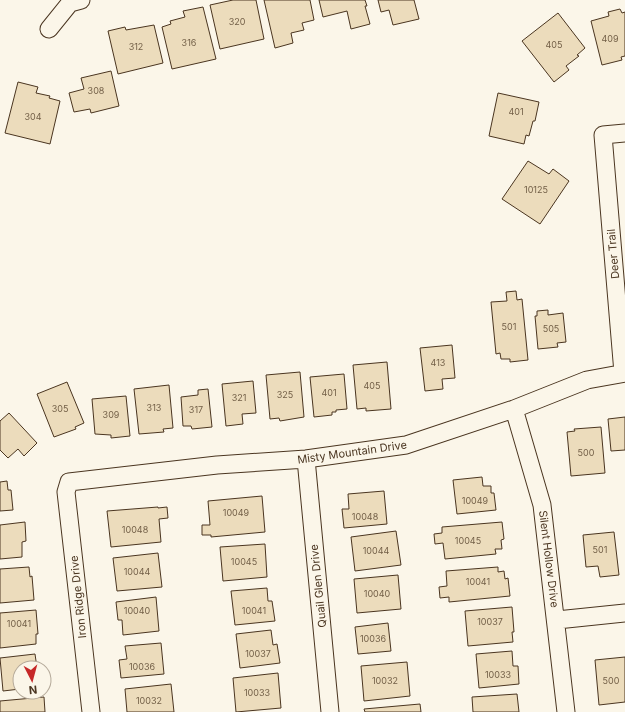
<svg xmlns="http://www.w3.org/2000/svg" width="625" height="712" font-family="Inter,sans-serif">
  <rect width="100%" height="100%" fill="#fbf6e9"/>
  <path fill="#ecdcbc" stroke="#4a3520" d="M233 0H256L264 39 220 49 210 5Z
    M264 0H310L314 20 302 23 304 30 291 33 293 43 275 48Z
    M319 0H365L367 6H365L370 24 351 29 347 11 323 17Z
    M378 0H414L419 19 393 25 389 10 381 12Z
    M203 7 216 59 172 69 162 27 171 24 170 21 185 17 183 11Z
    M620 9 622 13 625 12V56L621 57 622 60 602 65 591 21 609 16 608 12Z
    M558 13 585 48 577 55 579 56 566 66 569 70 554 82 522 41Z
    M154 25 163 63 118 74 108 31 125 27 126 30Z
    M111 71 119 106 91 113 90 109 74 112 69 93 84 89 81 78Z
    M18 82 38 87 36 93 50 96 49 98 60 101 50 144 5 133Z
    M498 93 539 102 535 121H533L529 136 526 135 524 144 489 136Z
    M528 161 549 174 553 169 569 181 540 224 502 199Z
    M516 291 517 300 522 299 528 360 510 362V359H501L500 353 496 354 491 302 507 301 506 292Z
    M548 310V315L563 313 566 342 557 343 558 347 538 349 535 316H537V311Z
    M452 345 455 378 442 379 443 389 425 391 420 348Z
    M387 362 391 409 366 411V408L357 409 353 365Z
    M300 372 304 417 280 421 279 418 270 419 266 375Z
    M344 374 347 409 336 410V412H332V415L314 417 310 377Z
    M253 381 256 413 242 414 243 424 226 426 222 384Z
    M67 382 84 423 75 427 76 429 54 437 37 394Z
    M169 385 173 428 163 429 164 432 139 434 134 389Z
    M208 389 212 427 192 429 191 426H183L181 397 198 395V390Z
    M126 396 130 436 111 438V435L95 434 92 399Z
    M9 413 37 443 24 456 18 449 8 458 0 450V421Z
    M625 417V450L611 451 608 419Z
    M601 427 605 473 571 476 567 432 575 431 574 429Z
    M482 477 483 486H491V493H494L496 510 457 514 453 480Z
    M7 481 8 490H11L13 510 0 511V482Z
    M384 491 387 524 344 528 342 509H349L348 494Z
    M262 496 265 532 211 537V535H202V525H210L208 501Z
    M158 507V508L167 507 168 518 159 519 161 542 111 547 107 511Z
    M25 522 26 541 22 542V557L0 559V525Z
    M502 522 504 539 501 540 502 549H495L496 554 445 559 443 543 435 544 434 534 442 533V527Z
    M396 531 401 565 355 571 351 537Z
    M614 532 619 575 600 577 598 566 586 567 583 535Z
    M265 544 267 577 223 581 220 547Z
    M158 553 162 587 117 591 113 558Z
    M29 567 30 577 32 576 34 600 0 603V569Z
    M498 567V572L504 571 505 579 508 578 510 596 449 602V597L440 598 439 587 447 586 446 571Z
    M398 575 401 609 357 613 354 579Z
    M267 588 268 601H272L275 621 235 625 231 591Z
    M156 597 159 631 123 635 122 620H118L116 602Z
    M512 607 514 632H512L513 642 468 646 465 611Z
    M36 610 38 634H36V644L0 648V613Z
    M388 623 391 651 358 654 355 627Z
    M271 630 273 645 277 644 280 663 240 668 236 634Z
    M161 643 164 674 121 678 119 660 127 659 125 646Z
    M512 651 513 666H518L519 684 479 688 476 654Z
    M35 654 37 668H20V689L3 691 0 658Z
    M625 657V702L599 705 595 660Z
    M407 662 410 696 364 701 361 666Z
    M278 673 281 708 236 712 233 678Z
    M171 684 174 712H127L125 689Z
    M517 694 519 712H473L472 697Z
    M44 697 45 712H0V701Z
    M420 704 421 712H365L364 709Z"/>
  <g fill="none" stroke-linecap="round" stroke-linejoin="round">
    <g stroke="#4a3520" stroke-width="19">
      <path id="street" d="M49 29 70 3 81 0
        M623 373 603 135 625 133
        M514 409 542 505 566 712
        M306 459 330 712
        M557 620 625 613
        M91 712 66 492 69 482 217 465 306 459 406 445 514 409 587 380 625 373"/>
    </g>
    <use href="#street" stroke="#fbf6e9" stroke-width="17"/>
  </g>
  <g text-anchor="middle" stroke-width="3" stroke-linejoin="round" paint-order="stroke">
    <g font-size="9" fill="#725f47">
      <text x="237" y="25">320</text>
      <text x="610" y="42">409</text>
      <text x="189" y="46">316</text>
      <text x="554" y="48">405</text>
      <text x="136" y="50">312</text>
      <text x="96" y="94">308</text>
      <text x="516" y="115">401</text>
      <text x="33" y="120">304</text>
      <text x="536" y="193">10125</text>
      <text x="509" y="330">501</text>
      <text x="551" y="332">505</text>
      <text x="438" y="366">413</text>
      <text x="372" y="389">405</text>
      <text x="329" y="396">401</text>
      <text x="285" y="398">325</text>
      <text x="239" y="401">321</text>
      <text x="154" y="411">313</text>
      <text x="60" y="412">305</text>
      <text x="196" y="413">317</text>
      <text x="111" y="418">309</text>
      <text x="586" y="456">500</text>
      <text x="475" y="504">10049</text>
      <text x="236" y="516">10049</text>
      <text x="365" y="520">10048</text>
      <text x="135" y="533">10048</text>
      <text x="468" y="544">10045</text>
      <text x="600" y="553">501</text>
      <text x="376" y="554">10044</text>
      <text x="244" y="565">10045</text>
      <text x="137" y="575">10044</text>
      <text x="478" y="585">10041</text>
      <text x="377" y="597">10040</text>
      <text x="137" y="614">10040</text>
      <text x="254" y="614">10041</text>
      <text x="490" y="625">10037</text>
      <text x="19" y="627">10041</text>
      <text x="373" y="642">10036</text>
      <text x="258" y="657">10037</text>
      <text x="142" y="670">10036</text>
      <text x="498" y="678">10033</text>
      <text x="385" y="684">10032</text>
      <text x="611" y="684">500</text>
      <text x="257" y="696">10033</text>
      <text x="149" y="704">10032</text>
    </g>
    <g font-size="11" fill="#4a3520" stroke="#fbf6e9">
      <text transform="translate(613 254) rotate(-95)" y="4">Deer Trail</text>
      <text transform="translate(352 452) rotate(-8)" y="4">Misty Mountain Drive</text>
      <text transform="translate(549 559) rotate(83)" y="4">Silent Hollow Drive</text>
      <text transform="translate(318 586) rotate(-96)" y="4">Quail Glen Drive</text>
      <text transform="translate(78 597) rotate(-96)" y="4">Iron Ridge Drive</text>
    </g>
  </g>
  <g transform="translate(32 680) rotate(174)"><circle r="19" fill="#fbf6e9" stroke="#b4a999"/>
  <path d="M0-3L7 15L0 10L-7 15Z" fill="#c62828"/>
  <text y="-6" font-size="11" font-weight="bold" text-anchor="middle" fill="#4a3520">N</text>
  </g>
</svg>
